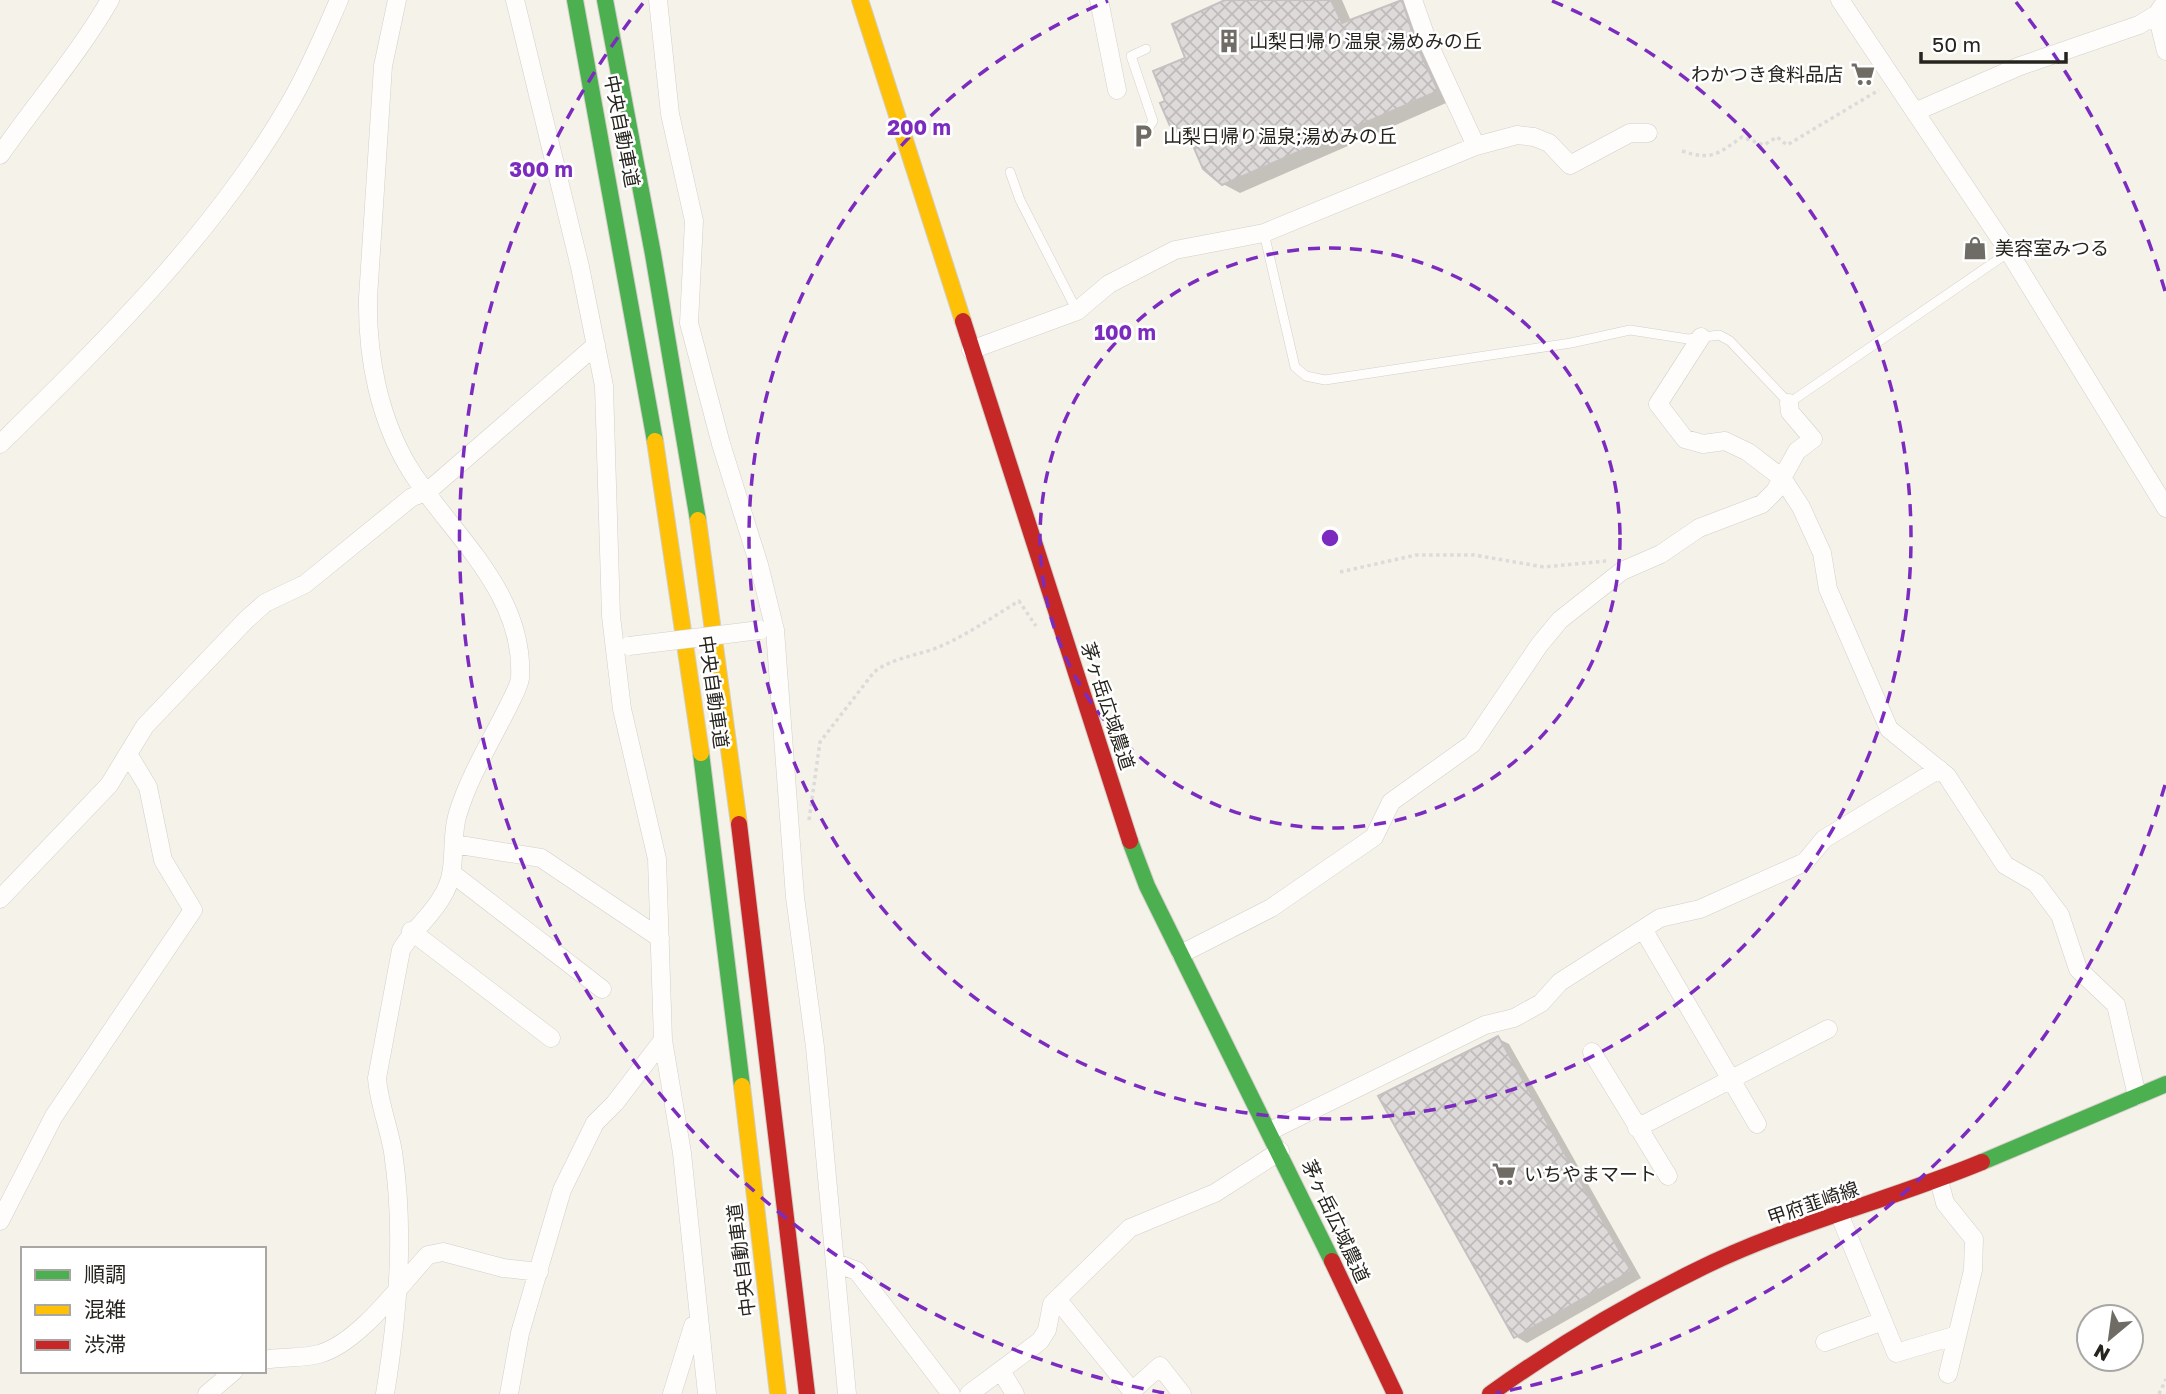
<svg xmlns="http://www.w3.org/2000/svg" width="2166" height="1394" font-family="'Golos Text','Noto Sans JP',sans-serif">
  <defs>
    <pattern id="building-cross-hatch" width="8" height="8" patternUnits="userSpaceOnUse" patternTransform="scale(1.75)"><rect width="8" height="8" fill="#dddad9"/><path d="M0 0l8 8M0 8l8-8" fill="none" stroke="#bebbba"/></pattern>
  </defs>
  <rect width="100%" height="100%" fill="#f5f2ea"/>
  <path fill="#0003" d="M1229 0H1342L1351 21 1402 0 1417 9 1453 100 1240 193 1223 184 1192 140 1174 132 1168 102 1187 59Z
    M1497 1038 1509 1044 1641 1278 1527 1343 1515 1336Z"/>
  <path fill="url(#building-cross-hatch)" stroke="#c4c1c0" stroke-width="2" d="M1225 0H1331L1342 23 1402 0 1416 44 1438 91 1222 185 1203 169 1185 127 1173 133 1160 103 1165 101 1153 71 1185 58 1172 24Z
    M1498 1036 1631 1271 1514 1338 1378 1096Z"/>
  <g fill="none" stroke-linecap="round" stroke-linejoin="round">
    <g stroke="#d3cfc9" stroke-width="10">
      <path id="lane" d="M1143 136 1153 121 1131 56 1146 49
        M1010 172 1020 200 1077 311
        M1264 233 1295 367 1306 376 1325 380 1571 343 1630 330 1688 339 1719 335 1730 341 1789 403 2009 252"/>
    </g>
    <g stroke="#d3cfc9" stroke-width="19">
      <path id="street" d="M515 0 580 267 604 386 611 616 622 709 657 859 663 1040 682 1153 707 1394
        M658 0 670 114 694 221 689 323 721 444 759 565 775 630 795 897 815 1047 847 1394
        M1099 0 1117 90
        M1413 0 1427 40 1476 146
        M1840 0 2009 252 2166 508
        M2157 14 2166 51
        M1917 111 2020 66 2139 25 2157 14 2166 1
        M0 155C36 103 78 55 110 0
        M1701 337 1658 404 1685 439 1703 444 1725 441 1748 452 1782 478 1801 507 1822 553 1828 589 1889 729 1947 776 2005 865 2036 883 2060 915 2078 969 2116 1005 2137 1096
        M971 350 1077 311 1109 284 1175 250 1264 233 1476 146 1517 135 1534 137 1549 143 1570 165 1630 133H1648
        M0 444C106 340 217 231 291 101 310 68 324 34 339 0
        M454 844 541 858 660 938
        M453 874 602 989
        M0 899 109 785 145 726 246 620 265 603 305 584 412 497 427 492 596 345
        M1643 929 1757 1124
        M411 931 551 1038
        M1181 954 1271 908 1374 837 1391 802 1472 744 1540 644 1560 620 1622 571 1661 554 1699 528 1762 504 1775 491 1797 451 1813 439 1790 412 1789 403
        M1592 1052 1668 1176
        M1637 1128 1828 1029
        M1270 1131 1485 1025 1514 1018 1541 1003 1560 982 1660 918 1700 909 1805 862 1824 839 1939 769
        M1939 1180 1945 1203 1974 1239 1973 1270 1948 1374
        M1840 1216 1896 1353 1957 1335
        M0 1221 54 1116 193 910 163 860 148 787 128 754
        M836 1263 857 1271 951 1394
        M1057 1299 1132 1391 1160 1366 1182 1394
        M1825 1342 1883 1321
        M264 1360C282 1356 302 1359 319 1354 359 1343 400 1285 428 1255L443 1252 503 1268 539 1272
        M1001 1371 1015 1394
        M207 1394 234 1371
        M385 1394C398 1314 405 1232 393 1152 389 1127 379 1104 377 1078L401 950C413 929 432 916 443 895 459 869 449 841 458 813 469 777 491 741 508 707 512 698 519 687 520 678 525 593 453 536 411 471 379 420 367 357 368 298L383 66 397 0
        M509 1394 520 1333 562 1190 595 1123 615 1103 663 1040
        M672 1394 693 1326 700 1325
        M969 1394 1040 1341 1047 1330 1052 1304 1130 1228 1215 1193 1280 1151"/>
    </g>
    <g stroke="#d3cfc9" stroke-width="18">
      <path id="fast" d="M575 0 655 441
        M605 0 653 254 698 520
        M701 753 742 1086
        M1130 841 1147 886 1332 1261
        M1982 1162 2166 1084"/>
    </g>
    <g stroke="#d3cfc9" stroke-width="18">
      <path id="slow" d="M860 0 963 321
        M655 441 701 753
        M698 520 739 824
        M742 1086 778 1394"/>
    </g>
    <g stroke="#d3cfc9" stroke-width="18">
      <path id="jam" d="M963 321 1130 841
        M739 824 807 1394
        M1332 1261 1395 1394
        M1490 1394C1554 1348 1624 1306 1695 1271 1786 1225 1888 1201 1982 1162"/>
    </g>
    <path stroke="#dcdbd9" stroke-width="3.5" stroke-dasharray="3.5 3.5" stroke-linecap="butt" d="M1682 151C1711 161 1718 154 1742 137L1764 145 1777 137 1787 145 1879 90
      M1340 572 1416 555H1474L1544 567 1606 561
      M809 820 820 742 874 672C891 659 913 656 934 649 964 637 991 618 1019 601L1036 626
      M2159 1394 2166 1379"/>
    <use href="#lane" stroke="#fefdfc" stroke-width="9"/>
    <use href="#street" stroke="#fefdfc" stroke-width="18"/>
    <use href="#fast" stroke="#4caf50" stroke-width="16"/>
    <use href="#slow" stroke="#ffc107" stroke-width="16"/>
    <use href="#jam" stroke="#c62828" stroke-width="16"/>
    <g stroke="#d3cfc9" stroke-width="19" stroke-linecap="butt">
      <path id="street-bridge" d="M629 646 760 630"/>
    </g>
    <use href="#street-bridge" stroke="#fefdfc" stroke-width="18"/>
  </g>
  <g fill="none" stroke="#7b2cbf" stroke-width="3.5" stroke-dasharray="12 9">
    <circle cx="1330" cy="538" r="290"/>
    <path d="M1552 1A581 581 0 1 1 1108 1"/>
    <path d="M2165 785A871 871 0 0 1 1496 1393M1164 1393A871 871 0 0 1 644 2M2016 2A871 871 0 0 1 2165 291"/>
  </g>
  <defs>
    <g id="building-bare" transform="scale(1.89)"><path d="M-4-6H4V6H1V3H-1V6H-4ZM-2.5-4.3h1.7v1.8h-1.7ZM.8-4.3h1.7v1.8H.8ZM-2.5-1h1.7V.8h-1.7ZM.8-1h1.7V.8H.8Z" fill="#6e6c65" stroke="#fff" stroke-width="2.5" paint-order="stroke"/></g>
    <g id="supermarket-bare" transform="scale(1.89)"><path d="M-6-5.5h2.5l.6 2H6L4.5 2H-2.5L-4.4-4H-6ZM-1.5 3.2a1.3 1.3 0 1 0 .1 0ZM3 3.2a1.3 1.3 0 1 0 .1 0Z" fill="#6e6c65" stroke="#fff" stroke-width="2.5" paint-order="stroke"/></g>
    <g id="parking-bare" transform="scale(1.89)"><path d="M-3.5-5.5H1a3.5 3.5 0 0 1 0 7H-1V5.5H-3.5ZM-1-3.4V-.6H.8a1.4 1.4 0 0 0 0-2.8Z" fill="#6e6c65" stroke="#fff" stroke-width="2.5" paint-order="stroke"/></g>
    <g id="shop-bare" transform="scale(1.89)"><path d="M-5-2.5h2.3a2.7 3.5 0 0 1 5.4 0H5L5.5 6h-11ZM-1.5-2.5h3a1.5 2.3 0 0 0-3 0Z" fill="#6e6c65" stroke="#fff" stroke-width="2.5" paint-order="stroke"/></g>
  </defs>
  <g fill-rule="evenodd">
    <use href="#building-bare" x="1229" y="41"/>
    <use href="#supermarket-bare" x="1863" y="74"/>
    <use href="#parking-bare" x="1143" y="136"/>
    <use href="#shop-bare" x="1975" y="248"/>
    <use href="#supermarket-bare" x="1504" y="1174"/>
  </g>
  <g text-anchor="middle" stroke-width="5" stroke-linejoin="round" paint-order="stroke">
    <g font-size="19" fill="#26241e" stroke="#fff" text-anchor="start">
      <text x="1249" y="48">山梨日帰り温泉 湯めみの丘</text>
      <text x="1843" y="81" text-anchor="end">わかつき食料品店</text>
      <text x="1163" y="143">山梨日帰り温泉;湯めみの丘</text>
      <text x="1995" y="255">美容室みつる</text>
      <text x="1524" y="1181">いちやまマート</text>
    </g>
    <g font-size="19" fill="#26241e" stroke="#fff">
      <text transform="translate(622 131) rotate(79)" y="7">中央自動車道</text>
      <text transform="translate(714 692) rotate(82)" y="7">中央自動車道</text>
      <text transform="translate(1108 706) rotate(72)" y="7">茅ヶ岳広域農道</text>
      <text transform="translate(1813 1203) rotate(-19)" y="7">甲府韮崎線</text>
      <text transform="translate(1336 1221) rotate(65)" y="7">茅ヶ岳広域農道</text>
      <text transform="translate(741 1260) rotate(-97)" y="7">中央自動車道</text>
    </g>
  </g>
  <circle cx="1330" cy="538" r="10" fill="#7b2cbf" stroke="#fff" stroke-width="3.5"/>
  <g font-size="21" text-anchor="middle" font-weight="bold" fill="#7b2cbf" stroke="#fff" stroke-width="5" stroke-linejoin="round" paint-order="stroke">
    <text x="919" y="135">200 m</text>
    <text x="541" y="177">300 m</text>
    <text x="1125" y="340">100 m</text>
  </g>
  <rect x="21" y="1247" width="245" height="126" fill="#ffffff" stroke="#a8a7a5" stroke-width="2"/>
  <rect x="35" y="1270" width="35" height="10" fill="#4caf50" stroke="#a8a7a5" stroke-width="2"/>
  <text x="84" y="1282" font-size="21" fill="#26241e">順調</text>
  <rect x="35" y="1305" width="35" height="10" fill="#ffc107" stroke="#a8a7a5" stroke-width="2"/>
  <text x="84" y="1317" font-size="21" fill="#26241e">混雑</text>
  <rect x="35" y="1340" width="35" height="10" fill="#c62828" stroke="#a8a7a5" stroke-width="2"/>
  <text x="84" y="1352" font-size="21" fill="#26241e">渋滞</text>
  <g transform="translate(2110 1338) rotate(209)"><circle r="33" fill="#ffffff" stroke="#a8a7a5" stroke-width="2"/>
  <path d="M0-5L12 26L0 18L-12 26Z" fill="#6e6c65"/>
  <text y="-10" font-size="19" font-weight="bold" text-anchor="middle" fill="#26241e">N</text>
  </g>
  <path d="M1921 52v10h145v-10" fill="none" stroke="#26241e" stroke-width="3.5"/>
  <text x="1932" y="52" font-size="21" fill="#26241e" stroke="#ffffff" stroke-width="5" paint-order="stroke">50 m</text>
</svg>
